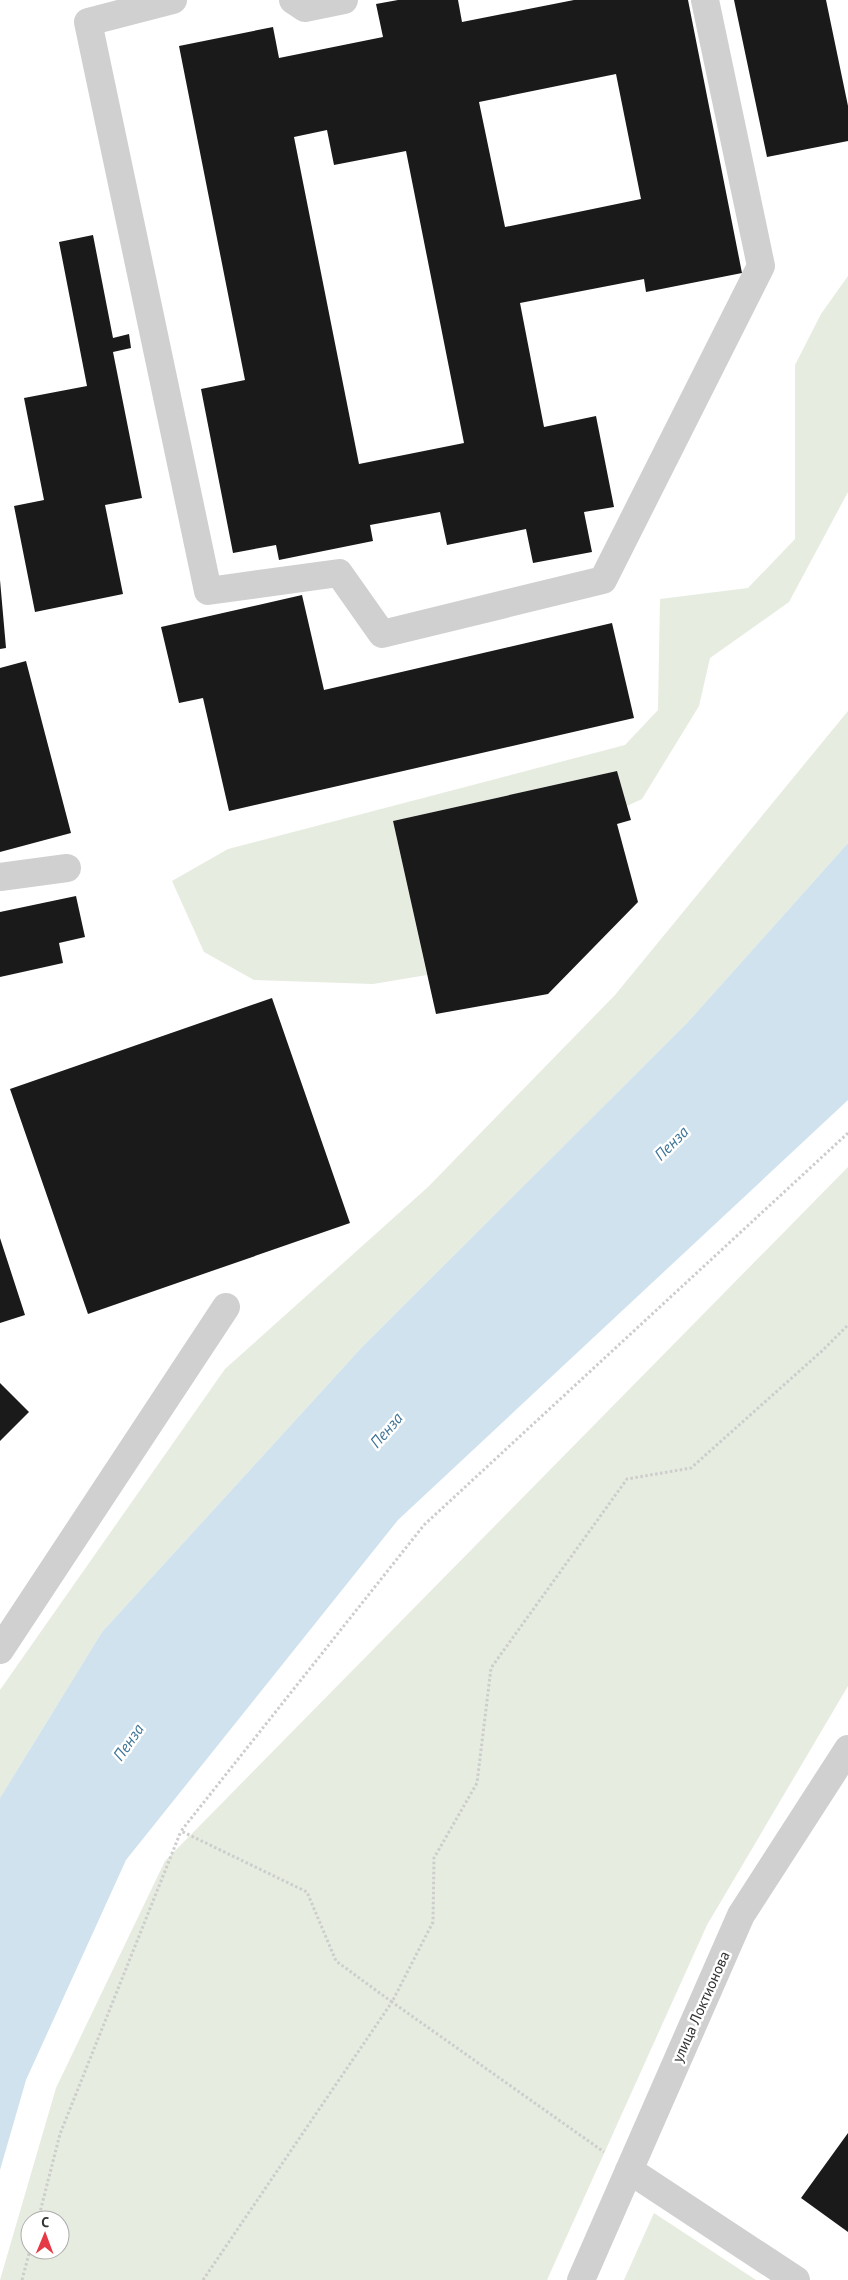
<svg xmlns="http://www.w3.org/2000/svg" width="848" height="2280" font-family="'PT Sans',sans-serif">
  <rect width="100%" height="100%" fill="#fff"/>
  <path fill="#e6ecdf" fill-rule="evenodd" d="M848 276V492L789 602 710 658 699 706 642 799 627 806 617 771 393 821 427 975 373 984 254 980 204 952 172 881 228 849 625 745 658 710 660 599 748 588 795 539V365L821 314Z
    M848 711V843L687 1023 362 1347 102 1632 0 1798V1690L225 1369 428 1187 615 995Z
    M848 1167V1686L707 1925 547 2280H0L56 2088 165 1861ZM30 2220H60V2250H30Z
    M654 2213 756 2280H624Z"/>
  <path fill="#cfe2ee" d="M848 843V1100L398 1520 126 1860 26 2080 0 2170V1798L102 1632 362 1347 687 1023Z"/>
  <path fill="#1a1a1a" fill-rule="evenodd" d="M398 0H458L462 22 574 0H688L742 273 646 292 644 279 520 303 544 427 596 416 614 507 584 512 592 552 533 563 526 529 447 545 440 512 370 525 373 541 279 560 276 545 233 553 201 389 245 380 179 46 273 27 279 58 383 37 376 4ZM616 74 641 199 505 227 479 102ZM327 130 334 165 406 151 464 443 359 464 294 137Z
    M734 0H826L848 106V141L767 157Z
    M93 235 113 338 129 334 131 348 113 352 142 498 105 505 123 594 35 612 14 506 44 500 24 398 87 386 59 242Z
    M0 580 6 648 0 649Z
    M302 595 324 690 612 623 634 718 229 811 203 698 179 703 161 627Z
    M26 661 71 833 0 852V668Z
    M617 771 631 820 617 824 638 902 548 994 436 1014 393 821Z
    M76 896 85 937 59 943 63 963 0 977V912Z
    M272 998 350 1223 88 1314 10 1089Z
    M0 1238 25 1315 0 1323Z
    M0 1383 29 1412 0 1441Z
    M848 2133V2232L801 2198Z"/>
  <g fill="none" stroke-linecap="round" stroke-linejoin="round">
    <path stroke="#cdcdcd" stroke-width="3" stroke-dasharray="2.5 2.5" stroke-linecap="butt" d="M848 1133 424 1525 181 1831 307 1892 336 1961 392 2002 433 1922 434 1858 477 1783 491 1668 627 1479 691 1468 823 1350 848 1325
      M38 2220 60 2134 181 1831
      M22 2280 30 2250
      M203 2280 392 2002 604 2152"/>
    <path stroke="#d0d0d0" stroke-width="28" d="M173 0 88 22 208 591 339 573 382 634 603 580 761 266 705 0
      M293 0 305 8 344 0
      M0 877 67 868
      M0 1650 226 1307
      M629 2170 796 2280
      M581 2280 741 1915 848 1749"/>
  </g>
  <g text-anchor="middle" stroke-width="5" stroke-linejoin="round" paint-order="stroke">
    <g font-size="15" fill="#333" stroke="#fff">
      <text transform="translate(701 2007) rotate(-66)" y="5">улица Локтионова</text>
    </g>
    <g font-size="16" font-style="italic" fill="#3f7597" stroke="#fff">
      <text transform="translate(671 1143) rotate(-45)" y="6">Пенза</text>
      <text transform="translate(386 1430) rotate(-49)" y="6">Пенза</text>
      <text transform="translate(128 1742) rotate(-55)" y="6">Пенза</text>
    </g>
  </g>
  <g transform="translate(45 2235) rotate(1)"><circle r="24" fill="#ffffff" stroke="#adadad"/>
  <path d="M0-4L9 19L0 12L-9 19Z" fill="#e63946"/>
  <text y="-8" font-size="14" font-weight="bold" text-anchor="middle" fill="#333333">С</text>
  </g>
</svg>
